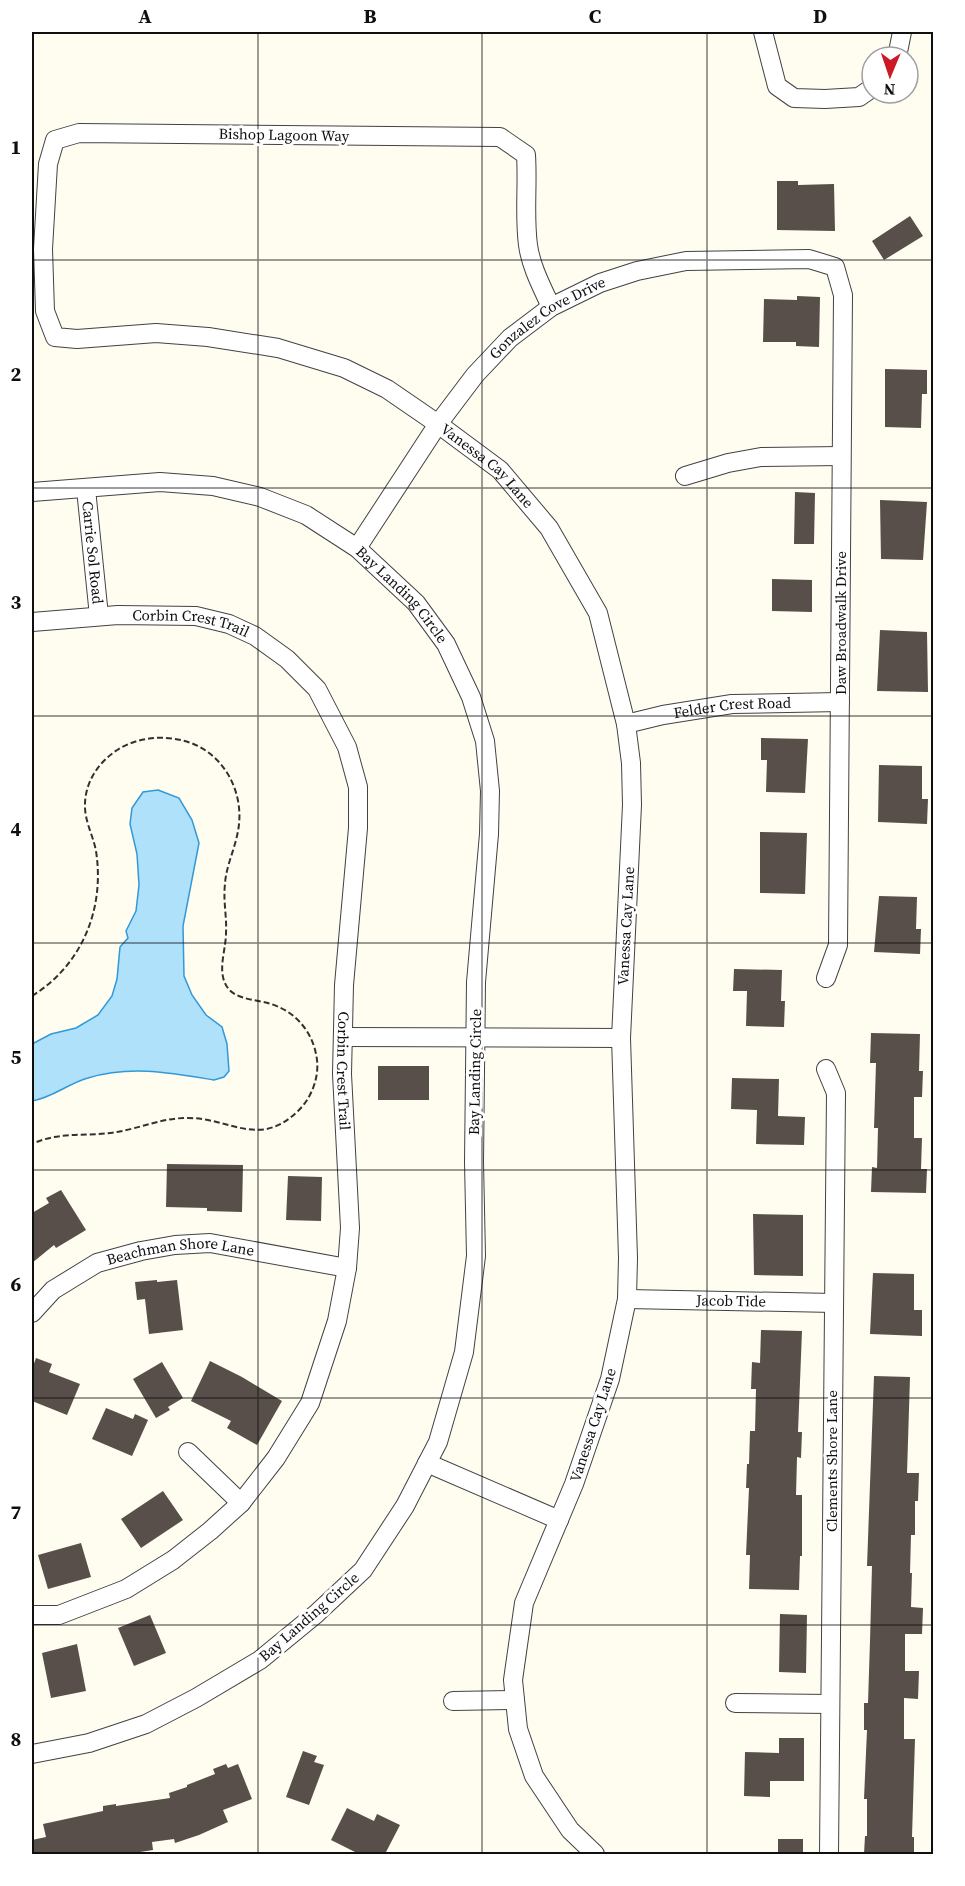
<svg xmlns="http://www.w3.org/2000/svg" width="965" height="1886" font-family="'Source Serif 4',serif">
  <rect width="100%" height="100%" fill="#fffcf0"/>
  <path fill="#b0e1fb" stroke="#3199d8" stroke-width="1.5" d="M158 790 179 798 192 820 199 843 183 926 184 976 192 995 206 1015 222 1027 227 1044 229 1071 224 1077 214 1080C171 1073 131 1065 88 1078 69 1083 52 1098 32 1101V1044L51 1034 76 1028 98 1015 112 996 117 979 120 947 128 938 126 931 136 911 139 885 137 854 130 824 132 808 143 792Z"/>
  <path fill="#584f4a" d="M777 181H798V185L834 184 835 231 777 230Z
    M910 216 923 236 884 260 872 241Z
    M797 296 820 297 819 347 796 346V342H763L764 299 797 300Z
    M885 369 927 370V394H922L921 428 885 427Z
    M795 492 815 493 814 544H794Z
    M880 500 927 502 923 560 881 559Z
    M772 579 812 580V612L772 611Z
    M880 630 927 632 928 692 877 691Z
    M761 738 808 739 805 793 766 792 767 760H761Z
    M879 765 922 766V799H928L927 824 878 822Z
    M760 832 807 833 805 894 760 893Z
    M879 896 917 897 916 929H921L920 954 874 952Z
    M734 969 782 970 781 1001H785L784 1027 746 1026 747 991H733Z
    M871 1033 920 1034 919 1071H923L922 1097H914V1138H922L921 1169H927L926 1193 871 1192 872 1167 877 1168 878 1128H874L876 1063H870Z
    M378 1066H429V1100H378Z
    M732 1078 779 1079 778 1116 805 1117 804 1145 756 1144 757 1110 731 1109Z
    M167 1164 243 1165 242 1212 207 1211V1208L166 1207Z
    M288 1176 322 1177 321 1221 286 1220Z
    M61 1190 86 1230 56 1248 54 1245 32 1263V1213L49 1203 46 1198Z
    M753 1214 803 1215V1276L754 1275Z
    M873 1273 914 1274V1310H922V1336L870 1334Z
    M157 1280V1282L177 1280 183 1330 149 1334 145 1299 137 1300 135 1282Z
    M761 1330 802 1331 798 1432H802L801 1458 797 1457 796 1495H802V1556H800L799 1590 749 1589 750 1555H746L749 1488H746L747 1464H749L750 1431H755L756 1389H751L752 1362 760 1363Z
    M36 1358 52 1364 49 1372 80 1384 67 1415 32 1401V1369Z
    M210 1361 242 1377 282 1401 257 1445 227 1428 231 1421 191 1401Z
    M162 1362 183 1398 168 1407 170 1410 156 1418 133 1379Z
    M874 1376 910 1377 907 1473H919L918 1501H915V1535H911L910 1573H912L911 1607 923 1608 922 1634H905V1671H919L918 1699 904 1698V1739H915L912 1837H914V1854H864L865 1836H867V1799H864L867 1730H864V1703H868L870 1641 872 1566H867Z
    M106 1408 133 1419 135 1414 148 1420 132 1456 92 1439Z
    M163 1491 183 1520 141 1548 121 1519Z
    M81 1543 91 1577 48 1589 38 1555Z
    M780 1614 807 1615 806 1673 779 1672Z
    M150 1615 166 1653 134 1666 118 1628Z
    M77 1644 86 1691 51 1698 42 1653Z
    M779 1738H804V1781H770V1797L744 1796 745 1752 779 1753Z
    M303 1751 317 1756 314 1762 324 1765 309 1805 286 1797Z
    M226 1764 228 1768 238 1764 252 1799 223 1810 228 1822 199 1835 175 1843 174 1839 152 1842 153 1850 127 1854H32V1840L46 1837 43 1824 103 1811V1806L116 1804V1806L170 1798 169 1793 187 1787V1785L215 1774 213 1769Z
    M347 1808 374 1821 377 1814 400 1825 385 1854H359L331 1840Z
    M778 1839H803V1854H778Z"/>
  <g fill="none" stroke-linecap="round" stroke-linejoin="round">
    <g stroke="#424242" stroke-width="20">
      <g id="minor">
        <path d="M763 32 777 86 794 98 825 99 859 97 872 88"/>
        <path d="M897 57 902 32"/>
        <path id="s1" d="M551 307C542 287 531 267 528 245 524 215 528 185 526 155L500 137 79 133 55 140 48 164 43 249 45 311 55 337 77 339 156 333 208 337 278 348 344 368 387 389 438 424 500 470 549 528 598 613 626 724 631 763 632 805 621 1038 628 1258 627 1299 610 1379 574 1484 524 1603 513 1680 518 1729 534 1776 570 1830 595 1854"/>
        <path d="M685 476 728 463 761 457 841 456"/>
        <path id="s2" d="M86 489 99 616"/>
        <path id="s3" d="M32 492 160 482 213 486 260 497 306 515 357 548 416 603 446 644 471 697 485 741 490 791 489 834 476 982 474 1162 476 1256 464 1352 438 1442 405 1506 363 1570 316 1614 260 1660 196 1698 146 1724 89 1743 32 1754"/>
        <path id="s4" d="M357 548 438 424 475 375 510 338 551 307 600 283 637 271 686 261 809 259 835 267 843 295 838 945 826 978"/>
        <path id="s5" d="M32 622 118 615 196 616 229 624 255 636 287 659 317 689 347 747 358 787V828L344 985 342 1074 350 1228 347 1268 337 1321 310 1403 276 1458 241 1503 210 1531 173 1560 126 1589 59 1615H32"/>
        <path id="s6" d="M626 724 663 715 732 704 840 702"/>
        <path d="M343 1037 621 1038"/>
        <path d="M826 1069 836 1093 829 1854"/>
        <path id="s7" d="M627 1299 834 1303"/>
        <path id="s8" d="M32 1313 53 1290 97 1263 141 1251 175 1245 210 1243 347 1268"/>
        <path d="M188 1452 241 1503"/>
        <path d="M427 1463 559 1520"/>
        <path d="M453 1701 515 1700"/>
        <path d="M735 1703 830 1704"/>
      </g>
    </g>
    <path stroke="#313131" stroke-width="2" stroke-dasharray="6 3" stroke-linecap="butt" d="M32 996C82 965 105 909 96 851 93 835 84 820 85 803 86 779 101 759 122 747 144 736 168 735 191 743 226 756 245 795 238 831 235 849 226 866 225 884 223 901 227 917 226 933 226 947 220 963 223 977 228 1001 253 998 271 1004 297 1012 314 1034 317 1060 319 1077 312 1097 299 1110 259 1150 230 1117 186 1118 163 1118 140 1128 117 1132 88 1137 59 1131 32 1144"/>
    <use href="#minor" stroke="#fff" stroke-width="18"/>
  </g>
  <path fill="none" stroke="#0f0f0f" stroke-width="1.5" stroke-opacity="0.55" d="M258 32V1854M482 32V1854M707 32V1854M32 260H934M32 488H934M32 716H934M32 943H934M32 1170H934M32 1398H934M32 1625H934"/>
  <g text-anchor="middle" stroke-width="6" stroke-linejoin="round" paint-order="stroke">
    <g font-size="15" fill="#0f0f0f" stroke="#fff">
      <text transform="translate(284 135) rotate(1)" y="5">Bishop Lagoon Way</text>
      <text dy="5" stroke="none"><textPath href="#s4" startOffset="303">Gonzalez Cove Drive</textPath></text>
      <text dy="5" stroke="none"><textPath href="#s1" startOffset="1302">Vanessa Cay Lane</textPath></text>
      <text dy="5" stroke="none"><textPath href="#s2" startOffset="64">Carrie Sol Road</textPath></text>
      <text dy="5" stroke="none"><textPath href="#s3" startOffset="405">Bay Landing Circle</textPath></text>
      <text transform="translate(841 623) rotate(-90)" y="5">Daw Broadwalk Drive</text>
      <text dy="5" stroke="none"><textPath href="#s5" startOffset="160">Corbin Crest Trail</textPath></text>
      <text dy="5" stroke="none"><textPath href="#s6" startOffset="108">Felder Crest Road</textPath></text>
      <text transform="translate(626 926) rotate(-87)" y="5">Vanessa Cay Lane</text>
      <text dy="5" stroke="none"><textPath href="#s5" startOffset="700">Corbin Crest Trail</textPath></text>
      <text transform="translate(475 1072) rotate(-89)" y="5">Bay Landing Circle</text>
      <text dy="5" stroke="none"><textPath href="#s8" startOffset="168">Beachman Shore Lane</textPath></text>
      <text dy="5" stroke="none"><textPath href="#s7" startOffset="104">Jacob Tide</textPath></text>
      <text transform="translate(593 1425) rotate(-72)" y="5">Vanessa Cay Lane</text>
      <text transform="translate(832 1461) rotate(-90)" y="5">Clements Shore Lane</text>
      <text transform="translate(309 1617) rotate(-41)" y="5">Bay Landing Circle</text>
    </g>
  </g>
  <rect width="965" height="1886" fill="none" stroke="#ffffff" stroke-width="66"/>
  <g transform="translate(890 75) rotate(182)"><circle r="28" fill="#ffffff" stroke="#9f9f9f" stroke-width="1.5"/>
  <path d="M0-4.5L10 22L0 15L-10 22Z" fill="#cb1a26"/>
  <text y="-9" font-size="16" font-weight="bold" text-anchor="middle" fill="#0f0f0f">N</text>
  </g>
  <rect x="33" y="33" width="899" height="1820" fill="none" stroke="#0f0f0f" stroke-width="2"/>
  <g font-size="20" text-anchor="middle" font-weight="bold" fill="#0f0f0f">
    <text x="145" y="23">A</text>
    <text x="370" y="23">B</text>
    <text x="595" y="23">C</text>
    <text x="820" y="23">D</text>
    <text x="16" y="154">1</text>
    <text x="16" y="381">2</text>
    <text x="16" y="609">3</text>
    <text x="16" y="836">4</text>
    <text x="16" y="1064">5</text>
    <text x="16" y="1291">6</text>
    <text x="16" y="1519">7</text>
    <text x="16" y="1746">8</text>
  </g>
</svg>
